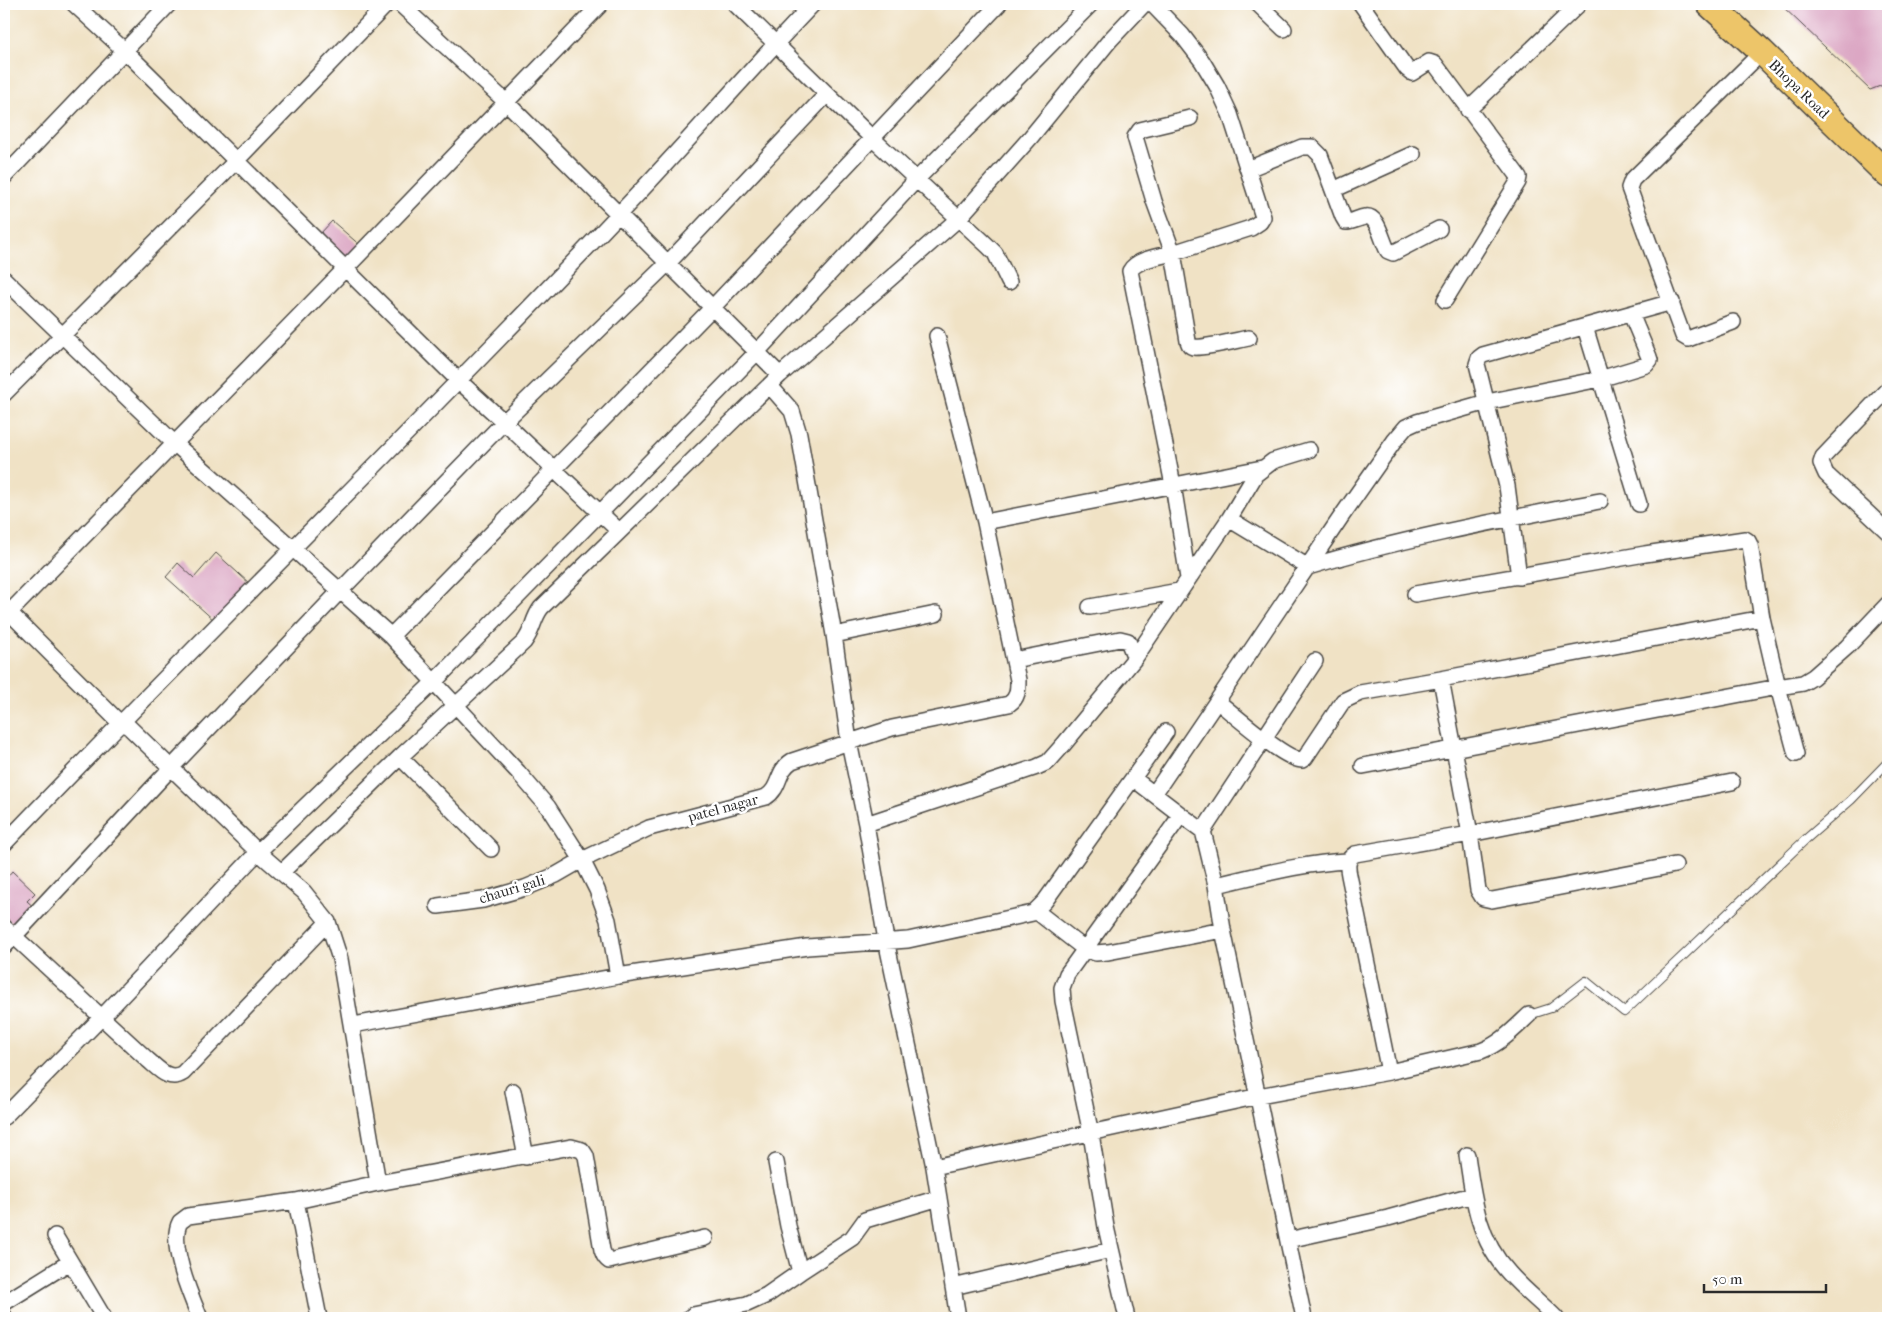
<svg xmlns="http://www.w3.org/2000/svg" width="1892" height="1322" font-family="'IM FELL French Canon',serif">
  <rect width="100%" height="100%" fill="#fff"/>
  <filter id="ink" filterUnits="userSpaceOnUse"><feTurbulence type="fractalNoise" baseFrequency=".02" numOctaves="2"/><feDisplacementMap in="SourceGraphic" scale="10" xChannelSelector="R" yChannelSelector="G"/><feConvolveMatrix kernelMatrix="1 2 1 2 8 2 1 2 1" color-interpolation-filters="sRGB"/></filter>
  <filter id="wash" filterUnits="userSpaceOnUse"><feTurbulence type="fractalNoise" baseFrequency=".0096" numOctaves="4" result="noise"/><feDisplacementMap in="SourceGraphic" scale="20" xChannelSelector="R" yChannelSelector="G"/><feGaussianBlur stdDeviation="1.12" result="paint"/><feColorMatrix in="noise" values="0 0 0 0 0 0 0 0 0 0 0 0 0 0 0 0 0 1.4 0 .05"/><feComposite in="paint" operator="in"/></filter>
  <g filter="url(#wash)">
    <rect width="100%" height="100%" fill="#f0e2c5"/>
    <g id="blocks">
      <path fill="#dca7c4" d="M1780 4H1888V83L1870 90Z
        M332 221 362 247 349 262 319 235Z
        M216 553 250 584 216 622 166 577 178 563 194 578Z
        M12 871 35 893 27 901 36 909 18 929 4 916V874L7 877Z"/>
    </g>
  </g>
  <g filter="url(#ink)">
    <use href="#blocks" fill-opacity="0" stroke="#494642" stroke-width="1"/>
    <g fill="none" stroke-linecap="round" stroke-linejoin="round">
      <g stroke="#494642" stroke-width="10">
        <path id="service" d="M1529 1015 1551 1008 1586 981 1624 1012 1806 839 1851 800 1888 762"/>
      </g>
      <g stroke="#494642" stroke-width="18">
        <path id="minor" d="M74 4 124 50 458 380 504 422 619 531
          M400 4 506 102 780 375
          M735 4 873 139 988 246 995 253 1009 282
          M1152 4 1182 35 1202 61 1217 86 1230 114 1263 217 1260 222 1251 228 1173 253 1154 201 1135 137 1140 130 1190 118
          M1258 4 1284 29
          M1361 4 1407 69 1412 73 1429 62 1435 64 1519 177 1518 182 1445 300
          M1468 110 1578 5
          M1248 169 1302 147H1312L1320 155 1343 217 1346 222C1353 222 1358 218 1365 217 1378 214 1382 242 1388 251L1393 253 1439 229
          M4 177 169 4
          M1333 190 1413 154
          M4 279 174 443 391 636 518 772 548 807 582 860 597 890 608 920 618 976
          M1631 314 1649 357 1650 360 1646 365 1600 379 1487 402 1417 422 1406 427 1395 440 1341 517 1217 701C1232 713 1285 760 1302 760L1305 758 1343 701 1360 693 1441 679 1762 618
          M1733 322 1688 339 1683 336 1629 188 1632 180 1762 52
          M1585 327 1639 504
          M770 386 792 411 799 434 834 635 849 742 866 824 886 940 934 1167 958 1318
          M1888 389 1823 457 1821 463 1826 474 1888 532
          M4 394 235 162 387 4
          M1229 519 1308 567C1404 538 1502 520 1600 501
          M985 522 1262 468
          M1519 577 1507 486 1477 364 1479 358 1483 355 1672 302
          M1188 578 1173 485 1130 271C1136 259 1161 256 1173 253L1188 341C1189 344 1189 346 1193 347 1202 349 1238 340 1249 338
          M1415 594 1645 554 1745 539 1748 541 1750 545 1762 618 1778 687 1803 683 1813 677 1847 647 1888 604
          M4 607 119 722 129 727 258 852 304 892 328 922 340 959 378 1183
          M1090 607 1179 591
          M4 618 346 268 601 4
          M834 635 936 614
          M391 636 713 307 999 4
          M1014 660 1120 639 1128 641 1135 658
          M1441 679 1470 834 1478 890 1483 898 1492 900 1675 865
          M400 757 491 849
          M1363 766 1778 687 1796 754
          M1134 779 1181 815
          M1154 794 1217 701
          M866 824 1037 767 1048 762 1064 744 1135 658 1229 519 1256 474 1273 461 1309 450
          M1203 831 1315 661
          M4 844C206 632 417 428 618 215 684 146 747 73 813 4
          M282 872 400 757 524 642C534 629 532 620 541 608L780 375 958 219 1030 138 1110 40 1144 4
          M1216 885C1260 875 1303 863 1348 861
          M438 906 483 900 525 888 556 875 582 860 649 828 766 797C781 788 776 771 792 761L892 728 1009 704C1018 698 1018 690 1018 680L985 522 937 336
          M1036 911 1086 950 1096 953 1108 952 1223 930
          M4 927 148 1060C159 1069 169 1082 183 1073L328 922
          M4 947 171 768 340 591 504 422 668 263 827 94
          M353 1025 618 976 807 947 908 940 1033 913 1045 901 1166 732
          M1389 1072 1349 875C1347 866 1347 859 1355 854L1470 834 1732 782
          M513 1091 526 1157
          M4 1117 102 1017 258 852 433 683 600 513 757 352 917 179 1091 4
          M1467 1155C1473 1198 1478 1240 1509 1273 1523 1289 1541 1303 1556 1318
          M934 1167 1259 1096 1389 1072 1481 1051C1500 1044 1514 1029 1529 1015
          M55 1236 104 1318
          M1288 1240 1388 1218 1472 1195
          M800 1272 852 1238 865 1220 939 1198
          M953 1287 1111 1250
          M4 1303 70 1262
          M4 1316 5 1318
          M200 1318C191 1297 168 1244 180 1222L188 1216 296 1201
          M319 1318 296 1201 378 1183 571 1147 582 1150 586 1156 602 1250C604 1255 604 1258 609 1261L705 1238
          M689 1318 693 1315 747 1304 767 1295 800 1272 788 1226 776 1162
          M1127 1318 1106 1227 1091 1134 1063 1001 1062 988 1067 974 1181 815 1203 831 1216 885 1223 930 1304 1318"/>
      </g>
      <g stroke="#494642" stroke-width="28">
        <path id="primary" d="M1709 4 1762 52 1888 175"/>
      </g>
      <use href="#service" stroke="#fff" stroke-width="8"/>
      <use href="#minor" stroke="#fff" stroke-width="15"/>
      <use href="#primary" stroke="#edc569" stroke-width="25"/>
    </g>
  </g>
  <g text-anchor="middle" stroke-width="5" stroke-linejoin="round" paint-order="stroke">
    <g font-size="15" fill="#2b2b2b" stroke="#fff">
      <text transform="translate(1799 89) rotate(44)" y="5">Bhopa Road</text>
      <text transform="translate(723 808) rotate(-15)" y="5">patel nagar</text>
      <text transform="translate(512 889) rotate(-17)" y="5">chauri gali</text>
    </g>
  </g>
  <rect width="1892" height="1322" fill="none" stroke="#fff" stroke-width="20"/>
  <path d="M1704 1284v8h122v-8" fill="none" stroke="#2b2b2b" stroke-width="2.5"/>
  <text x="1712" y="1284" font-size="15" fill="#2b2b2b" stroke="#ffffff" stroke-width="4" paint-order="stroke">50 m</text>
</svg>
